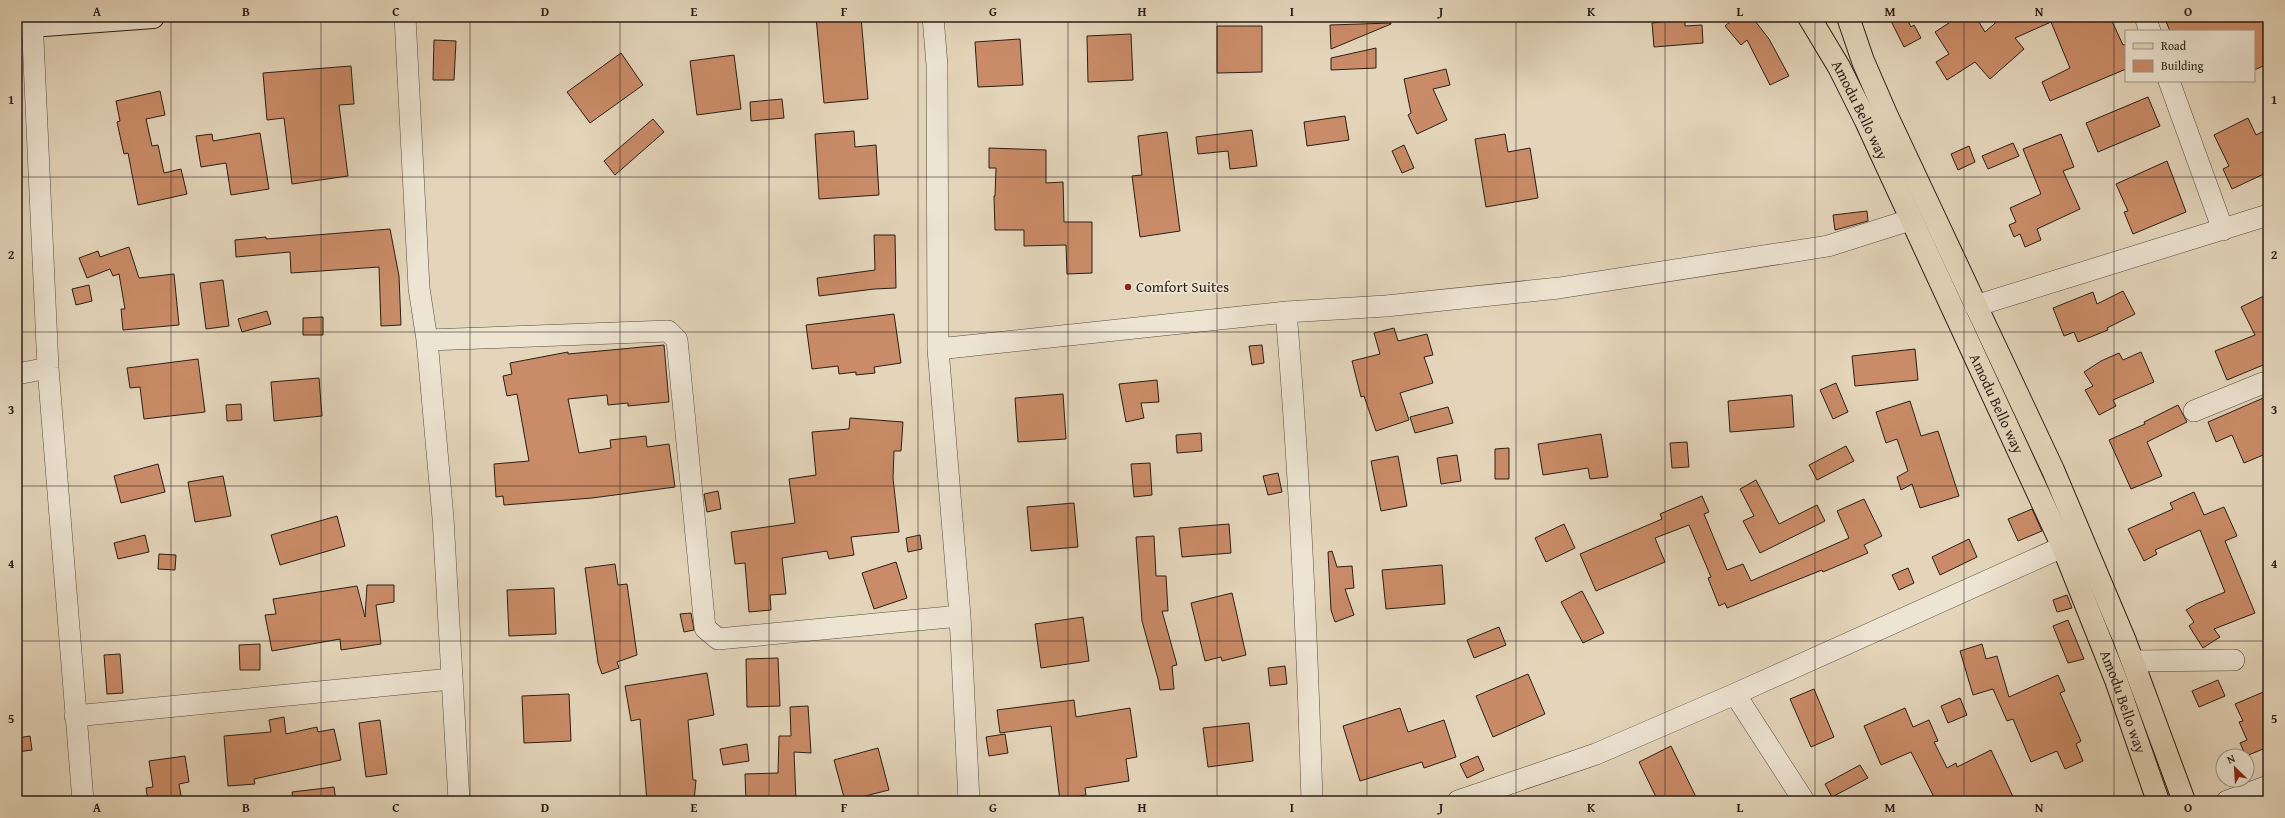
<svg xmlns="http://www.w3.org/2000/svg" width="2285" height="818" font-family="'Gentium Book Plus',serif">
  <rect width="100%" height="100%" fill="#e4d5ba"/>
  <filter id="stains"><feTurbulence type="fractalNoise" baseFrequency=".005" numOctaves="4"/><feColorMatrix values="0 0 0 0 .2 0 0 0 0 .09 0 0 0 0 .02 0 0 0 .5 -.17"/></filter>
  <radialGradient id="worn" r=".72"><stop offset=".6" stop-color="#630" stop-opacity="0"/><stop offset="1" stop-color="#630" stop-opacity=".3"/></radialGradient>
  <path fill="#ca8c68" stroke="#281f17" d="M816 17H861L868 99 824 103Z
    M1668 17H1685V26L1702 25 1703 43 1654 47 1652 23 1669 21Z
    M1736 17H1752L1769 39 1789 76 1770 85 1747 40 1741 45 1725 26Z
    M1889 17H1906L1911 27 1914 25 1921 38 1904 47Z
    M1945 17H1976L1985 32 2002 17H2110L2123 45 2126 44V69L2050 101 2042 82 2070 68 2051 22 2015 38 2024 49 1990 79 1975 62 1947 80 1936 62 1949 54 1935 32 1949 23Z
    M2164 17H2268V64L2254 70V31H2170Z
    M1391 23V24L1331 49 1330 25Z
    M1217 26H1262V72L1217 73Z
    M1131 34 1133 80 1088 82 1087 36Z
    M1020 39 1023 85 978 87 975 42Z
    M434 40 456 41 454 80H433Z
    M1376 48V68L1331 70V58Z
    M621 53 643 85 590 123 567 92Z
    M734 55 741 109 697 115 690 61Z
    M351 66 354 104 339 105 348 176 292 184 284 118 267 120 263 73Z
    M1446 69 1450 85 1433 89 1447 120 1417 134 1408 115 1411 113 1404 79Z
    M160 91 165 115 146 119 152 146 158 145 164 173 181 169 187 194 138 205 128 153 124 154 117 122 120 121 116 101Z
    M2148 97 2160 126 2098 152 2086 123Z
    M782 99 784 118 751 121 750 102Z
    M1345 116 1349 140 1307 146 1304 122Z
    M2248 118 2256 135 2268 129V172L2232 189 2223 169 2229 166 2214 135Z
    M653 119 664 132 615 175 604 161Z
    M1252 130 1257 166 1230 169 1228 151 1198 154 1196 137Z
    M854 131 855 147 876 145 879 195 819 199 815 134Z
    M1167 132 1180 231 1140 237 1132 176 1142 175 1138 136Z
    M260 133 269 189 231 195 226 163 201 167 196 136 212 134 213 141Z
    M1505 134 1508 152 1530 148 1538 198 1486 207 1475 139Z
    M2061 134 2074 167 2063 171 2080 209 2037 229 2041 240 2025 247 2020 234 2014 237 2009 225 2016 222 2010 208 2041 194 2023 149Z
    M2013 143 2019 156 1988 169 1982 156Z
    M1404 145 1414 168 1402 173 1392 151Z
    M1969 146 1975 162 1958 170 1951 154Z
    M989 148 1046 150V183L1063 182 1064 222H1092V273L1067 274 1066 245 1024 246V230H995L994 196H995L996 168H989Z
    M2167 161 2186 212 2133 234 2124 212 2128 211 2116 184Z
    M1867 211 1868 221 1835 230 1833 215Z
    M390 229 399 276 401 325 381 326 379 267 291 273 290 252 236 257 235 240 266 237V239Z
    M874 235H895L896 288 874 289 819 296 817 278 875 270Z
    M129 247 139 278 174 274 179 325 123 330 121 309H125L119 274 113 276 110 269 87 278 79 258 98 251 100 257Z
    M223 280 229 326 206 329 200 283Z
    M89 285 92 301 76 305 72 289Z
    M2123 291 2135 314 2107 328 2108 330 2078 342 2074 332 2064 336 2053 308 2093 292 2097 304Z
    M2268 294V363L2227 380 2215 351 2255 335 2241 307Z
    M267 311 271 324 242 332 238 319Z
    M894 314 901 363 874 367 875 373 856 375V372L839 374 838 366 812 369 806 325Z
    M323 317V335H303V318Z
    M1394 328 1398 341 1427 334 1433 355 1424 357 1433 383 1400 393 1409 420 1376 431 1364 396 1361 397 1352 361 1380 354 1374 333Z
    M664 345 669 402 628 406V403L608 405 607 395 568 399 579 453 611 448 610 440 646 436 647 447 669 444 675 487 592 498 504 505 503 496 496 497 494 464 529 461 517 394 507 396 503 376 512 374 510 363 568 352V354Z
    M1262 345 1264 363 1252 365 1249 346Z
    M1915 349 1918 380 1855 386 1852 356Z
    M2141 352 2154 382 2113 400 2116 406 2099 415 2085 390 2093 386 2084 372 2101 361 2119 353 2123 360Z
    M198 359 205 412 144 419 140 387 130 388 127 368Z
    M319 378 322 416 274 421 271 382Z
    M1157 380 1159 402 1141 403 1144 418 1126 422 1119 384Z
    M1836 383 1848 412 1833 419 1820 390Z
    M1063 394 1066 439 1018 442 1015 398Z
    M1792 395 1794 427 1730 432 1728 401Z
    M2268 396V453L2244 463 2232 435 2216 442 2208 422Z
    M1910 401 1921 436 1938 431 1959 496 1920 508 1912 484 1901 490 1897 477 1908 471 1897 439 1886 443 1876 412Z
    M241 404 242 420 227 421 226 405Z
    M2178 405 2187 422 2147 442 2162 476 2131 489 2109 440 2145 424 2144 422Z
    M1448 407 1453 423 1415 433 1410 417Z
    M850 418 903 422 901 451H894L893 478 899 532 851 537 854 555 829 559 827 551 782 558 786 594 770 595 771 610 749 612 745 563 735 564 731 532 795 523 789 479 816 475 812 432 849 429Z
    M1201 433 1202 451 1177 453 1176 435Z
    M1601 434 1608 477 1590 479 1588 468 1543 475 1538 444Z
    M1687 442 1689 467 1672 468 1670 443Z
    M1846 446 1854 461 1817 480 1809 465Z
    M1509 448V479H1495V449Z
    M1457 455 1461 481 1441 484 1437 458Z
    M1398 456 1407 506 1381 511 1371 461Z
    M1150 463 1152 495 1134 497 1131 464Z
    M158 464 165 492 121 503 114 476Z
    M1278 473 1282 492 1268 495 1263 476Z
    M223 476 231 516 195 522 188 482Z
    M1756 480 1779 524 1817 505 1825 521 1760 553 1743 521 1754 516 1740 489Z
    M718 491 721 509 707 512 704 494Z
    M2194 492 2204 515 2224 507 2237 536 2225 541 2255 613 2214 629 2220 637 2203 648 2189 626 2194 622 2186 610 2196 604 2225 592 2200 530 2155 550 2157 554 2144 561 2128 529 2173 509 2170 503Z
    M1702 496 1709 512 1704 514 1727 570 1743 564 1751 581 1849 538 1837 511 1864 499 1882 536 1864 545 1868 553 1823 572 1822 570 1727 608 1725 603 1719 606 1708 578 1711 577 1689 525 1655 538 1665 562 1596 591 1580 554 1662 519 1660 514Z
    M1074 503 1078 547 1031 551 1027 507Z
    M2032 509 2042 531 2018 541 2008 519Z
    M337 516 345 546 280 565 271 535Z
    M1229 524 1231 553 1182 557 1179 528Z
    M1564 524 1575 548 1546 562 1535 538Z
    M145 535 149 552 118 559 114 543Z
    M920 535 922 549 908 552 906 538Z
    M1154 536 1156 576H1166L1168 611H1162L1177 665 1172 666 1174 689 1160 690 1158 679 1142 621 1136 537Z
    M1969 539 1977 557 1940 575 1932 557Z
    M1332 551 1337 567 1352 566 1354 588 1345 589 1354 615 1335 622 1331 610 1328 552Z
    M159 554 176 555 175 570 158 569Z
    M896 562 907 598 874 609 862 573Z
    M615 564 618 585 627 584 637 655 617 662 619 668 602 674 598 663 585 568Z
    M1442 565 1445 604 1386 609 1382 570Z
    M1908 568 1914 583 1899 590 1892 575Z
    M367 585H394V602L376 605 381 644 341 650 340 639 272 651 265 615 276 614 273 599 357 586 365 617Z
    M554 588 556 634 509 636 507 590Z
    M1582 591 1604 633 1583 643 1561 602Z
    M1232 593 1246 655 1222 661 1221 657 1205 661 1191 603Z
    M2067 595 2072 608 2057 612 2053 600Z
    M691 613 694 630 684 632 680 614Z
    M1083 617 1089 661 1041 668 1035 624Z
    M2068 620 2084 659 2068 663 2053 626Z
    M1499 627 1506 645 1474 658 1467 640Z
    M260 644V670H240L239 645Z
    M1982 644 1986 659 1997 656 2009 697 2058 675 2065 691 2060 693 2081 741 2076 744 2083 761 2065 769 2057 751 2031 762 2013 719 2007 721 1993 689 1973 695 1960 651Z
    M120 654 123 693 107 694 104 655Z
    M778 658 780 706 747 707 746 659Z
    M1285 666 1287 684 1270 686 1268 668Z
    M707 673 714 715 688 720 693 780H696L694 801H647L640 719 631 721 625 686Z
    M1528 674 1545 714 1493 737 1476 696Z
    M2218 680 2225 696 2199 707 2192 691Z
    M1814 689 1834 737 1811 747 1790 699Z
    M2268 690V747L2246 756 2240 743 2247 740 2239 722 2243 721 2235 704Z
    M569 694 571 741 524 743 522 696Z
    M1960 698 1967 715 1948 723 1941 706Z
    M1074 700 1076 717 1130 708 1137 757 1126 759 1129 781 1085 788 1086 795 1079 796 1080 801H1060L1051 726 1000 733 997 710Z
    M808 706 811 753 794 752 796 801H746L745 774 778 773 779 736H791L790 707Z
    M1400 708 1408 732 1444 720 1456 757 1424 768 1422 762 1360 781 1343 726Z
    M1905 708 1913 727 1929 720 1938 741 1934 742 1947 768 1956 763 1957 767 1991 750 2015 801H1936L1911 752 1881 765 1864 726Z
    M284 717 286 734 317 727 318 732 334 729 341 760 254 779 255 784 228 786 224 736 271 732 269 720Z
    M380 720 387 774 366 777 359 723Z
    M1249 723 1253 761 1208 767 1203 728Z
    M1005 734 1008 753 989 756 986 737Z
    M30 736 32 750 17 752V738Z
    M747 744 749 761 723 765 720 749Z
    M1671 746 1698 801H1658L1639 762Z
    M878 748 889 790 845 801 834 760Z
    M185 756 189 782 179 784 182 801H148L146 788 153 787 149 761Z
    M1478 756 1484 770 1467 778 1460 764Z
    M1860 765 1868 778 1832 797 1825 784Z
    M334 787 336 801H293L292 792Z"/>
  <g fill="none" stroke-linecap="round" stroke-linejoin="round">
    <g stroke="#574c40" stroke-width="22">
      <path id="street" d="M32 17 48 368 83 801
        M405 17 419 288 427 340 443 518 459 801
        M933 17 937 65 938 349 960 616 969 801
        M2145 17 2150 31
        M2169 81 2223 230
        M1975 306 2268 215
        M1286 312C1300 475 1307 638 1312 801
        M427 340 668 331 677 340 705 628 718 639 960 616
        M938 349 1286 312 1386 306 1559 288 1828 246 1910 220
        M17 374 48 368
        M2194 411 2263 383 2268 384
        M2133 661 2234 660
        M1735 694 1804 801
        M75 716 451 679
        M1458 801 1596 754 1735 694 2078 540
        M2227 801 2268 786"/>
    </g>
    <g stroke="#281f17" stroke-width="24">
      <path id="secondary" d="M17 27 153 17"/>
    </g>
    <g stroke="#281f17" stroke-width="24">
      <g id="primary">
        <path id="s1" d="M1809 17 1839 67 1866 121 2063 547 2116 680 2158 801"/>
        <path d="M1848 17 1863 61 1886 114 2053 470 2125 641 2184 801"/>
      </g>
    </g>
    <use href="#street" stroke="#ede4d2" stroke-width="21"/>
    <use href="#secondary" stroke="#ede4d2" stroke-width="22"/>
    <use href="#primary" stroke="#e4d5ba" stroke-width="22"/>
  </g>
  <path fill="none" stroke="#281f17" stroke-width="1" stroke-opacity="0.55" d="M171 17V801M321 17V801M470 17V801M620 17V801M769 17V801M918 17V801M1068 17V801M1217 17V801M1367 17V801M1516 17V801M1665 17V801M1815 17V801M1964 17V801M2114 17V801M17 177H2268M17 332H2268M17 486H2268M17 641H2268"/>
  <circle fill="#8f2418" stroke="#ede4d2" stroke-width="1.5" cx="1128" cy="287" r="4"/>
  <g text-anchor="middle" stroke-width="3.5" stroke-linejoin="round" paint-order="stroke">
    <g font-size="15" fill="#281f17" stroke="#ede4d2">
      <text dy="5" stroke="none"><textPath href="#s1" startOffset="106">Amodu Bello way</textPath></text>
      <text dy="5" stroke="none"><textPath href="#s1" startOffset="430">Amodu Bello way</textPath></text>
      <text dy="5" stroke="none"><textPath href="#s1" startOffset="754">Amodu Bello way</textPath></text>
    </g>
    <g font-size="15" fill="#281f17" stroke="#ede4d2" text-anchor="start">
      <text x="1136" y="292">Comfort Suites</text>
    </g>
  </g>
  <rect width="2285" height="818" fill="none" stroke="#e4d5ba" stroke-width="44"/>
  <rect x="2125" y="30" width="130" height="52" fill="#ede4d2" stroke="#9e9587"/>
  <rect x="2133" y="43" width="20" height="6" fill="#e4d5ba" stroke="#9e9587"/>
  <text x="2161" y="50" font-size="12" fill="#281f17">Road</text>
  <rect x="2133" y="60" width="20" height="12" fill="#ca8c68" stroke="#9e9587"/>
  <text x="2161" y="70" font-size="12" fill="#281f17">Building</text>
  <g transform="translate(2235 768) rotate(335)"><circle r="19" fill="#ede4d2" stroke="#9e9587"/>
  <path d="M0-3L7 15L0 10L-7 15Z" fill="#8f2418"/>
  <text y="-6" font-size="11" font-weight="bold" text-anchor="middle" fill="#281f17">N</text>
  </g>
  <rect x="22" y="22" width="2241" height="774" fill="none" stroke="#281f17" stroke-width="1.5"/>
  <g font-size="13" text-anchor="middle" font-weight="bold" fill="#281f17">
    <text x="97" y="16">A</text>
    <text x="246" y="16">B</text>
    <text x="396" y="16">C</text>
    <text x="545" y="16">D</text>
    <text x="694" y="16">E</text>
    <text x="844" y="16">F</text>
    <text x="993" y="16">G</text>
    <text x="1142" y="16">H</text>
    <text x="1292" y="16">I</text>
    <text x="1441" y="16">J</text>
    <text x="1591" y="16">K</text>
    <text x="1740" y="16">L</text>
    <text x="1890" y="16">M</text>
    <text x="2039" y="16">N</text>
    <text x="2188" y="16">O</text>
    <text x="11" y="104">1</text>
    <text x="2274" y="104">1</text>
    <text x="11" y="259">2</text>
    <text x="2274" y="259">2</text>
    <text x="11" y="414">3</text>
    <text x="2274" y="414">3</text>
    <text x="11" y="568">4</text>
    <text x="2274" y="568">4</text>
    <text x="11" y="723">5</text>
    <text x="2274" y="723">5</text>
    <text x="97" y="812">A</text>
    <text x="246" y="812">B</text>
    <text x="396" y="812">C</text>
    <text x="545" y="812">D</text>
    <text x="694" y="812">E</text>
    <text x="844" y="812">F</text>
    <text x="993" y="812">G</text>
    <text x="1142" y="812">H</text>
    <text x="1292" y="812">I</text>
    <text x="1441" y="812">J</text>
    <text x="1591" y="812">K</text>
    <text x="1740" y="812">L</text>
    <text x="1890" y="812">M</text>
    <text x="2039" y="812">N</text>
    <text x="2188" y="812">O</text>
  </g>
  <rect width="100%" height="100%" filter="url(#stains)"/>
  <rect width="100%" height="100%" fill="url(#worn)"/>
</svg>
